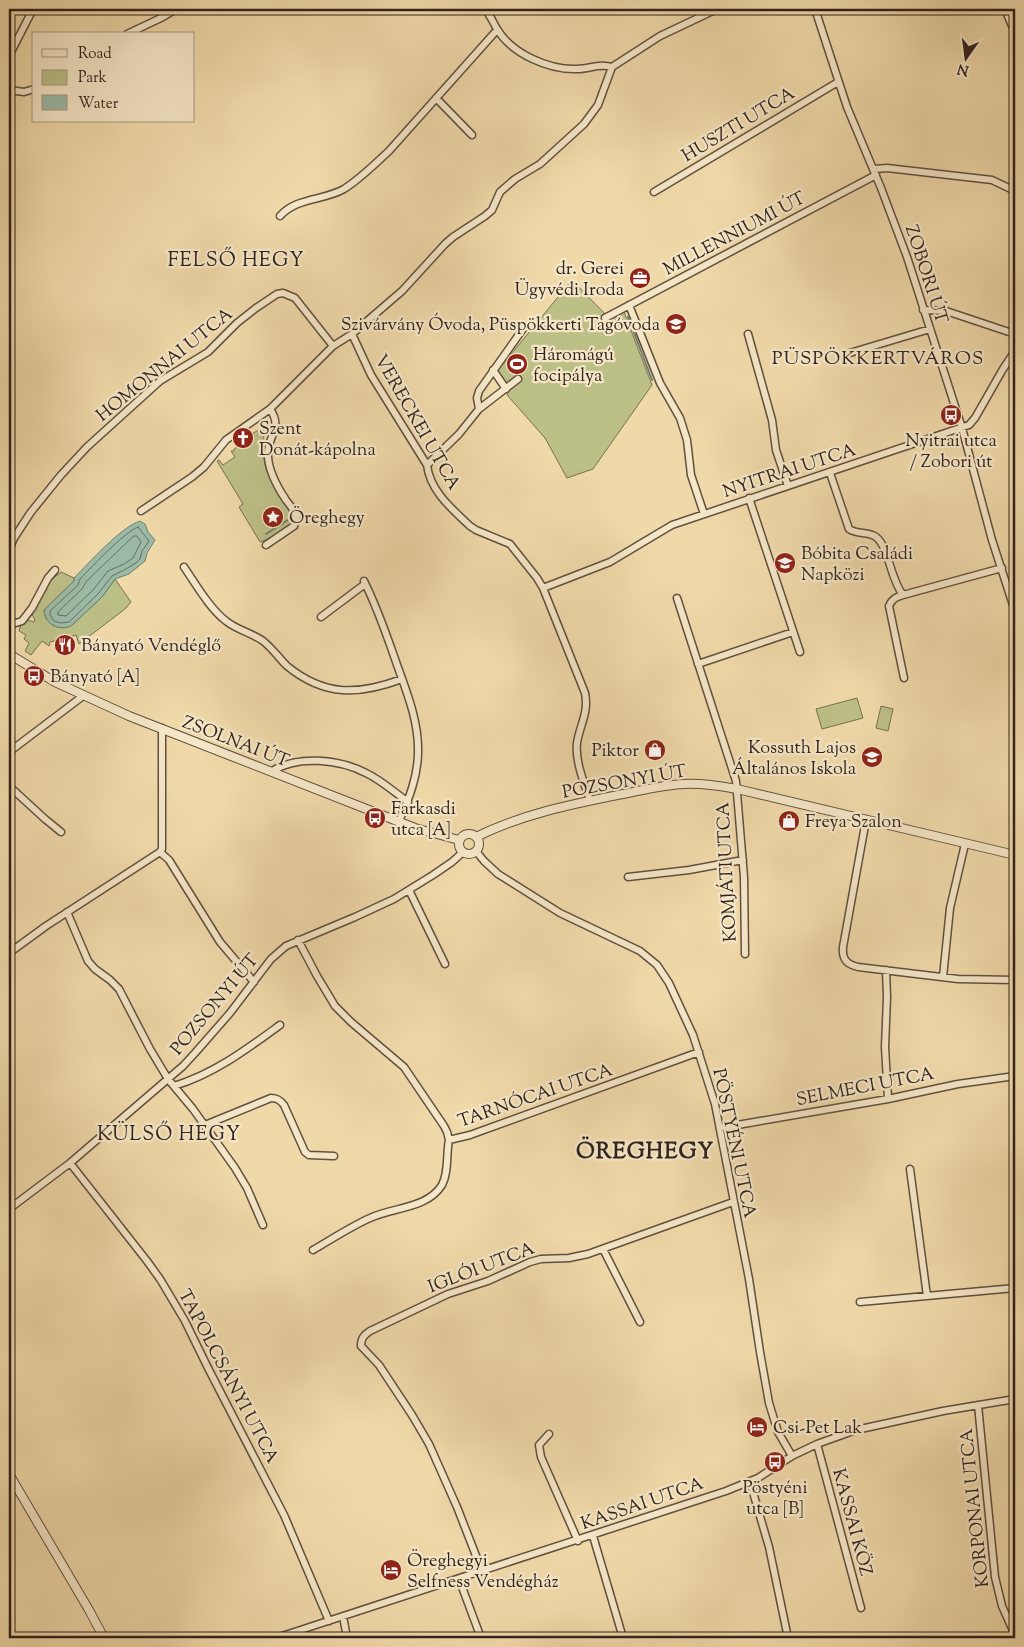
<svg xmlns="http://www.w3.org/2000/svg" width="1024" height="1647" font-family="'Sorts Mill Goudy',serif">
  <rect width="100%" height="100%" fill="#f0d9a9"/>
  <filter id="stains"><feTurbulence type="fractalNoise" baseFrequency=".004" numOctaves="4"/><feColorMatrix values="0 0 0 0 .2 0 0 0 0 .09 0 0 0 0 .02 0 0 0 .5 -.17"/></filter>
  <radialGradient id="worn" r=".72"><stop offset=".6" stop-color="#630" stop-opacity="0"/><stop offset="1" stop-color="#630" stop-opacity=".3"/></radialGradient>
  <path fill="#bcbf86" stroke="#767152" d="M572 280 610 319 624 312 652 385 593 469 567 478 545 438 508 396 498 370Z
    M261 429 263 430C265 442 262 457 266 468 270 480 294 511 293 519 292 524 288 527 283 530 275 535 269 539 260 542L239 507 243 504 217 461 219 460 223 465 235 457 231 451H234V449C241 444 251 442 253 433Z
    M61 572 74 578V581L44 610C45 624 58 631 71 626L102 597 115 579 131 602 125 609 79 644 76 635 63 639 60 637 57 638 54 641 50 642 49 646 42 641 31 655 25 651 29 643 24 639 26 635 19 631C21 622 25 618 34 622L35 620 31 613 51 580Z
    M857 698 863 718 822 729 816 709Z
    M881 706 893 709 888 731 876 728Z"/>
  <path fill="#9bbaa5" stroke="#707e6f" d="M140 521 145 524 148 532 155 540 147 553 145 561 129 574 115 579 102 597 71 626C58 631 45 624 44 610L74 581V578C89 563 121 527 140 521Z"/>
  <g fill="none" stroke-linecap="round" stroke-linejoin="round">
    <path stroke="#666e61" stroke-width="1" d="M138 527 149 541 142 551 140 559 137 562 126 569 112 576 98 594 69 622 61 623 54 621 50 615V611L78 585 80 579C92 567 124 532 138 527Z
      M134 536H137L141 542 133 558 124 564 108 571 93 590 66 616 58 615V612L82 589 86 582 95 573Z"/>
    <path stroke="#707e6f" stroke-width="2" d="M628 317 652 380
      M266 534 288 520"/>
    <g stroke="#605040" stroke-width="9">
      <path id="minor" d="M485 9C490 15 493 22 497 29 512 54 549 70 577 69 590 69 599 63 612 67
        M815 9 847 107 881 188 907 257 962 428 992 540 1015 611
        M1005 9 1015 33
        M127 34 163 17 176 9
        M9 56 33 9
        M9 90 24 92 34 89
        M436 98 472 135
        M874 169 887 168 992 180 1015 191
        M654 192 838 82
        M280 216C297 197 323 201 344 189 360 179 375 164 389 151L497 30
        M629 305 660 383 680 418 687 440 691 475 704 514
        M923 310 946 311 1015 334
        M605 318 876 175
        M352 334 371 375 427 465C430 491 452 509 470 526L476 530 510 544 537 578 543 588 585 693C589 713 580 724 577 743 575 761 584 783 590 800
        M748 334 772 420 776 450 788 486
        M843 355 930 329
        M493 370 506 389
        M479 409 477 398 479 391 525 326
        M427 465 459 434 479 409 518 379
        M830 473 849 529C858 535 868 531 876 537 889 547 890 579 903 595L1002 568
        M749 498 800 652
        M141 511 192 477 204 467 226 440 270 409 333 346 352 334 402 291 445 244 453 237 485 216 492 210 500 192 515 179 540 164 584 124 598 105 612 67 660 36 717 9
        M266 545 294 526 296 521 297 516C294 510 290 505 286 500 278 488 269 471 268 457 266 436 284 429 270 409
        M9 550 14 538 31 512 61 475 87 447 160 381 208 352 237 323 256 308 277 294 283 293 295 298 333 346
        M184 567C195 583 210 609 226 621 237 630 252 633 263 641 272 648 279 658 287 666 325 697 359 695 402 679
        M364 581C377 607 386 633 395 659 405 688 419 720 418 752 418 776 409 799 399 821
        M543 588 610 562 672 525 969 425 975 418 1003 369 1015 351
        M903 595C896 597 892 599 889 606L904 678
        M677 598 736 781 744 877 745 954
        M321 617 365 584
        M9 621 16 623 22 621 32 608 48 578 55 570
        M698 664 793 632
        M9 752 83 696
        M272 771C298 755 339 759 366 773 381 780 394 792 408 802
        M9 786 45 819 61 832
        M866 820 843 947C842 959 846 964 858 967L958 979 1015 980
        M476 851 484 861 498 874 560 913 640 951 657 965 669 983 693 1035 715 1104 749 1279 760 1352 769 1403 778 1432 792 1456
        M160 852 169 860 220 942 254 982
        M628 877 689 870 743 860
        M409 890 445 964
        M67 912 88 961 95 969 110 980 119 989 150 1049 168 1079 193 1109 235 1168 247 1188 263 1225
        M298 940 317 976 335 1006 351 1022 404 1067 444 1126 447 1132 449 1140
        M9 953 46 926 160 852 162 849V728
        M886 970 887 997 885 1047 888 1099
        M943 977 950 908 965 844
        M9 1022V1025
        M174 1086C214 1074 247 1049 280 1025
        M205 1125 271 1098C277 1098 280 1100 284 1105L305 1152 309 1155 334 1156
        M720 1128 888 1099 958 1084 1015 1076
        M70 1163 147 1261 160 1279 185 1321 208 1368 284 1515 329 1621
        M910 1169 927 1296
        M9 1209 70 1163 183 1066 195 1053 230 1013 271 959 286 946 355 917 394 899 433 875 452 862 463 852
        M603 1249 640 1322
        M313 1250C332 1239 350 1227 370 1218 393 1207 427 1209 442 1185 449 1172 446 1154 449 1140L470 1135 699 1052
        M860 1302 1015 1288
        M978 1405 995 1577 1002 1606 1015 1635
        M549 1434 539 1445 541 1457 578 1541
        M817 1444 861 1608
        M750 1482 769 1547 788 1638
        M593 1536 623 1638
        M482 1571 457 1507 429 1444 412 1415 379 1365 361 1346C361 1338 364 1335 370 1331L448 1294 488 1281 530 1262 541 1259 569 1258 588 1254 733 1202
        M459 1579 481 1638
        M343 1616 347 1638
        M276 1638 726 1491 758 1478 792 1456 817 1444 856 1430 943 1411 1015 1399"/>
    </g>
    <g stroke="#605040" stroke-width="10">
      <path id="tertiary" d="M9 654 55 682 129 716 415 828 459 840
        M459 844a10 10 0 1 1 20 0a10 10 0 1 1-20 0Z
        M476 837C522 814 573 804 623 794 643 790 663 785 684 784 702 783 720 786 737 789L1015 855
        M9 1474 89 1610 104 1638"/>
    </g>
    <use href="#minor" stroke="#f5e6c7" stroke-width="6"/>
    <use href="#tertiary" stroke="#f5e6c7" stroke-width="8"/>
  </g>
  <defs>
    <g id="office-disc" transform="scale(1.125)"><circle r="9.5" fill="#8f2418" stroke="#f5e6c7"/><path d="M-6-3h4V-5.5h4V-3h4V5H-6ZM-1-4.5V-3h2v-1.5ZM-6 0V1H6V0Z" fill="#fff"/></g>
    <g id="school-disc" transform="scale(1.125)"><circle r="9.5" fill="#8f2418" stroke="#f5e6c7"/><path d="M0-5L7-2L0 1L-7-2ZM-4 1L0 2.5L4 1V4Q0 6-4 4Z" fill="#fff"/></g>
    <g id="stadium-disc" transform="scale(1.125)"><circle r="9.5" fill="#8f2418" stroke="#f5e6c7"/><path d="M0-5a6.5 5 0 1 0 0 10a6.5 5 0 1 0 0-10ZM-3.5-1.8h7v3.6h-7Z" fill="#fff"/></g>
    <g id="bus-disc" transform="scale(1.125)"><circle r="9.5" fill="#8f2418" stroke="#f5e6c7"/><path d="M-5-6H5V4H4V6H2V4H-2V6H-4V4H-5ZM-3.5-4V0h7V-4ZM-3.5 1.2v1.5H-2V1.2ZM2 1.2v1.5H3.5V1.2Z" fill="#fff"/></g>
    <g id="church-disc" transform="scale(1.125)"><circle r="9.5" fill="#8f2418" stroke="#f5e6c7"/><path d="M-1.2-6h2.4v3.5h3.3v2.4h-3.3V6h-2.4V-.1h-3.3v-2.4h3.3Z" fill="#fff"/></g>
    <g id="sight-disc" transform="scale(1.125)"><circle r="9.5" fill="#8f2418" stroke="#f5e6c7"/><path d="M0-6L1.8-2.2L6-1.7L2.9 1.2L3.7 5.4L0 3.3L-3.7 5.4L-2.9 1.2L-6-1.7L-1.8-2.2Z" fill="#fff"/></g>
    <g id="restaurant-disc" transform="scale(1.125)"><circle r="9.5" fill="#8f2418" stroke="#f5e6c7"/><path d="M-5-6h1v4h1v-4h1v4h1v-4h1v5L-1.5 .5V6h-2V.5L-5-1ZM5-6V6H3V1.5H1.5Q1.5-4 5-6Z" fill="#fff"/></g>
    <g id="shop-disc" transform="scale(1.125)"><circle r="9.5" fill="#8f2418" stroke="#f5e6c7"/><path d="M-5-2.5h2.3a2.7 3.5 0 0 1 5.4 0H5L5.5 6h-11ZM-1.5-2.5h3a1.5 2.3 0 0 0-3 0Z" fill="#fff"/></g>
    <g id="hotel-disc" transform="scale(1.125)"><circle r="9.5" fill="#8f2418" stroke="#f5e6c7"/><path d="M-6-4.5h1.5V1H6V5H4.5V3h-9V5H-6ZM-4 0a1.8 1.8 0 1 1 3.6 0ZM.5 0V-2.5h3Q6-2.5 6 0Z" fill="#fff"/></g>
  </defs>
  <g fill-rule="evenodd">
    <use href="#office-disc" x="640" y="278"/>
    <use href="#school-disc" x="676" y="324"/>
    <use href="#stadium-disc" x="517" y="364"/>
    <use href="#bus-disc" x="951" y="415"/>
    <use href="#church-disc" x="243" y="438"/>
    <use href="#sight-disc" x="273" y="517"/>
    <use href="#school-disc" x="785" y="563"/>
    <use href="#restaurant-disc" x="65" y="645"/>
    <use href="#bus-disc" x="34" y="676"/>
    <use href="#shop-disc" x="655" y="750"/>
    <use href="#school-disc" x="872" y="757"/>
    <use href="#bus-disc" x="375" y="818"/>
    <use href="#shop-disc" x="789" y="821"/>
    <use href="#hotel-disc" x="757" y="1427"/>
    <use href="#bus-disc" x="775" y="1462"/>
    <use href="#hotel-disc" x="391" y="1570"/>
  </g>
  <g text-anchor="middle" stroke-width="4.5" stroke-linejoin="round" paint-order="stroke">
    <g font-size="18" fill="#30231d" stroke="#f5e6c7">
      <text transform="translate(738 124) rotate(-31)" y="6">HUSZTI UTCA</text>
      <text transform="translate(734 233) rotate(-28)" y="6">MILLENNIUMI ÚT</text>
      <text transform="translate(927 274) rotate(72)" y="6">ZOBORI ÚT</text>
      <text transform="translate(164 364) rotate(-39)" y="6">HOMONNAI UTCA</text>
      <text transform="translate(418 422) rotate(60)" y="6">VERECKEI UTCA</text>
      <text transform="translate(789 470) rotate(-18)" y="6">NYITRAI UTCA</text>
      <text transform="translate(236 741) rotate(21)" y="6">ZSOLNAI ÚT</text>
      <text transform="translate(624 781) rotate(-10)" y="6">POZSONYI ÚT</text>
      <text transform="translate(726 872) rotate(-93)" y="6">KOMJÁTI UTCA</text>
      <text transform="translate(214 1004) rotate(-50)" y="6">POZSONYI ÚT</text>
      <text transform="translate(865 1086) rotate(-11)" y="6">SELMECI UTCA</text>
      <text transform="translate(535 1095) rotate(-19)" y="6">TARNÓCAI UTCA</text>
      <text transform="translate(735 1143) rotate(78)" y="6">PÖSTYÉNI UTCA</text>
      <text transform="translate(481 1267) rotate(-21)" y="6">IGLÓI UTCA</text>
      <text transform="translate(229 1376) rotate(62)" y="6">TAPOLCSÁNYI UTCA</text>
      <text transform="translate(642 1503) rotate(-19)" y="6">KASSAI UTCA</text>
      <text transform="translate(974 1508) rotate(-96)" y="6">KORPONAI UTCA</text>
      <text transform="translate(853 1522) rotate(75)" y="6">KASSAI KÖZ</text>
    </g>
    <g font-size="18" fill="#30231d" stroke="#f5e6c7" text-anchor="start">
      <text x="624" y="274" text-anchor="end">dr. Gerei<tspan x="624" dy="21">Ügyvédi Iroda</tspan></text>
      <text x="660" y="330" text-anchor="end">Szivárvány Óvoda, Püspökkerti Tagóvoda</text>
      <text x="533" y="360">Háromágú<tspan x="533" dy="21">focipálya</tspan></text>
      <text x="259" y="434">Szent<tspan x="259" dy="21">Donát-kápolna</tspan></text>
      <text x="951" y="446" text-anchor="middle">Nyitrai utca<tspan x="951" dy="21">/ Zobori út</tspan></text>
      <text x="289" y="523">Öreghegy</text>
      <text x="801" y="559">Bóbita Családi<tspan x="801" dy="21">Napközi</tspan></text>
      <text x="81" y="651">Bányató Vendéglő</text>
      <text x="50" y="682">Bányató [A]</text>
      <text x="856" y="753" text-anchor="end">Kossuth Lajos<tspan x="856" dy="21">Általános Iskola</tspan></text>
      <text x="639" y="756" text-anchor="end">Piktor</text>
      <text x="391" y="814">Farkasdi<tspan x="391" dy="21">utca [A]</tspan></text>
      <text x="805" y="827">Freya Szalon</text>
      <text x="773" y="1433">Csi-Pet Lak</text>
      <text x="775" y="1493" text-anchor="middle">Pöstyéni<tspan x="775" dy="21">utca [B]</tspan></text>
      <text x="407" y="1566">Öreghegyi<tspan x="407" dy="21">Selfness Vendégház</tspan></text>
    </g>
    <g font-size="19" letter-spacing="1" fill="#30231d" stroke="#f5e6c7">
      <text x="878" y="364">PÜSPÖKKERTVÁROS</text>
    </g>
    <g font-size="20" letter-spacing="1" fill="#30231d" stroke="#f5e6c7">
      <text x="236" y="266">FELSŐ HEGY</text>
      <text x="169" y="1140">KÜLSŐ HEGY</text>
    </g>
    <g font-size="22" font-weight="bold" letter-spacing="1" fill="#30231d" stroke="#f5e6c7">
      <text x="645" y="1158">ÖREGHEGY</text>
    </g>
  </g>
  <rect width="1024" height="1647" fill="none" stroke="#f0d9a9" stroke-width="30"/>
  <rect x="10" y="10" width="1004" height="1627" fill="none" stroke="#30231d" stroke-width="2.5"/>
  <rect x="15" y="15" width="994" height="1617" fill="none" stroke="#30231d"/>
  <rect x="32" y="32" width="162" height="90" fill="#f5e6c7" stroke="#a69883"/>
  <rect x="42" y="49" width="25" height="8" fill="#f5e6c7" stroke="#a69883"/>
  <text x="78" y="58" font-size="15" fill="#30231d">Road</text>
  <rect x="42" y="70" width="25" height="15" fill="#bcbf86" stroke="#a69883"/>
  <text x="78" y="82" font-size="15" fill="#30231d">Park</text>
  <rect x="42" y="95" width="25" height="15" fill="#9bbaa5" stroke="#a69883"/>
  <text x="78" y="108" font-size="15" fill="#30231d">Water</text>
  <g transform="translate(966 58) rotate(194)" stroke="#f5e6c7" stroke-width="4" paint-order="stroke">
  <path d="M0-4L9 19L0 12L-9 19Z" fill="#30231d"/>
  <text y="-8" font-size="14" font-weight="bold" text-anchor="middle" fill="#30231d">N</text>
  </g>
  <rect width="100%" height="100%" filter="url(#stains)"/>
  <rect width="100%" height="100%" fill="url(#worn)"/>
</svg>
